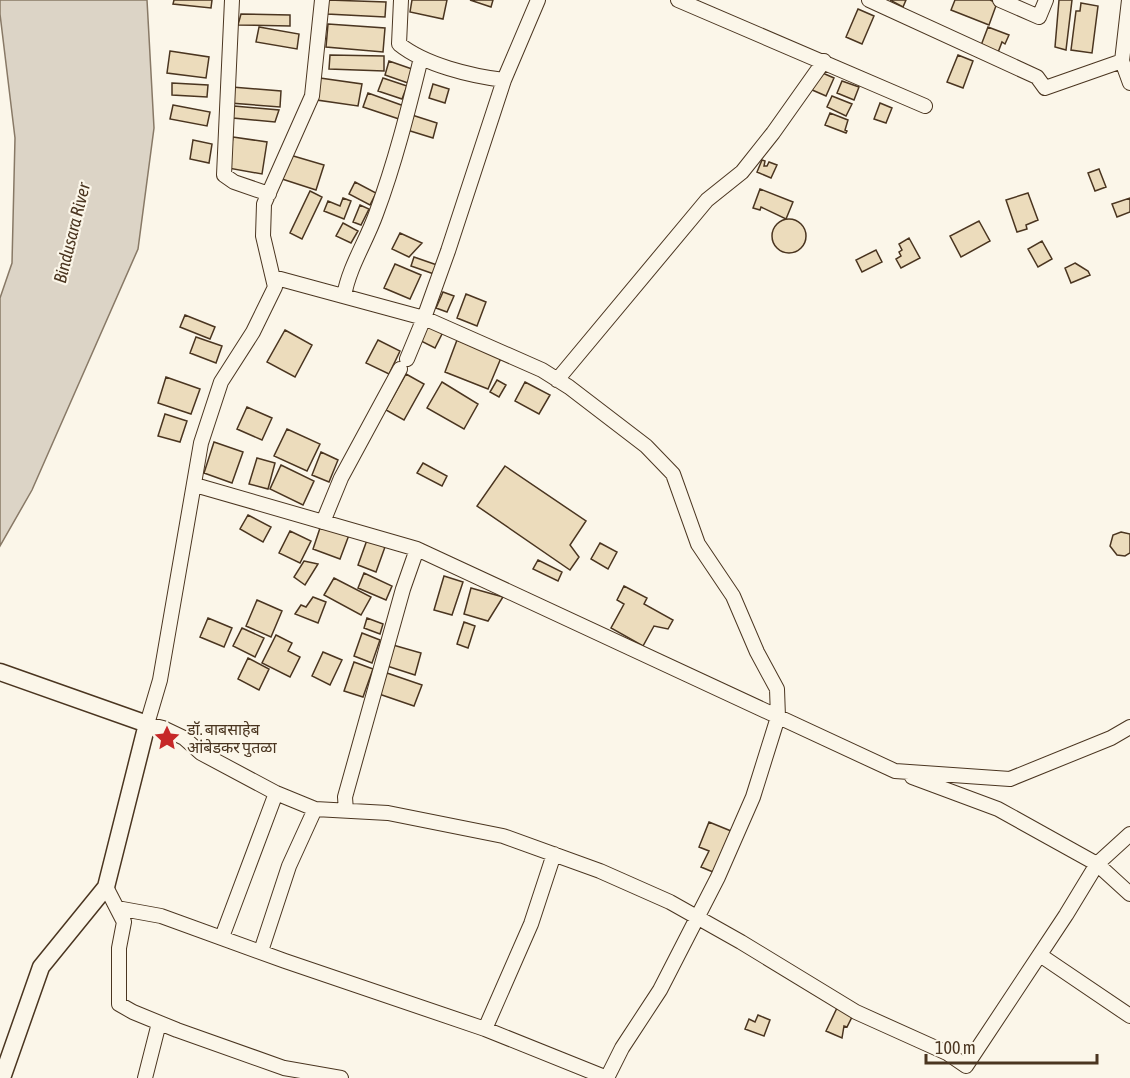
<svg xmlns="http://www.w3.org/2000/svg" width="1130" height="1078" font-family="'Asap Condensed','Noto Sans Devanagari',sans-serif">
  <rect width="100%" height="100%" fill="#fbf6e9"/>
  <path fill="#dcd4c6" stroke="#887966" stroke-width="1.5" d="M0 0H147L154 128 138 249 32 490 0 546V298L12 263 15 138 0 14Z"/>
  <path fill="#ecdcbc" stroke="#4a3520" stroke-width="1.5" d="M174 0H212L211 8 173 4Z
    M328 0 386 2 385 17 327 14Z
    M412 0H447L443 19 410 12Z
    M470 0H493L491 7Z
    M890 0H906L903 7Z
    M955 0H990L997 3 989 25 951 10Z
    M1059 0H1072L1066 50 1055 47Z
    M1081 3 1098 6 1092 53 1071 50 1076 11H1080Z
    M858 9 874 16 862 44 846 37Z
    M241 14 290 15V26L238 25Z
    M328 24 385 28 383 52 326 47Z
    M259 27 299 34 297 49 256 42Z
    M988 27 1009 35 1005 44 1002 42 997 55 980 48Z
    M170 51 209 57 206 78 167 73Z
    M330 55 384 56V71L329 69Z
    M958 55 973 61 963 88 947 82Z
    M389 61 412 69 408 83 385 75Z
    M818 71 834 78 826 96 810 89Z
    M320 78 362 84 358 106 317 100Z
    M383 78 407 86 402 99 378 91Z
    M842 81 859 87 854 100 837 93Z
    M172 83 208 85 207 97 172 95Z
    M433 84 449 89 445 103 429 98Z
    M232 87 281 91 280 107 230 103Z
    M368 93 404 106 399 119 363 107Z
    M832 96 852 104 846 116 827 107Z
    M880 103 892 108 886 123 874 119Z
    M173 105 210 112 207 126 170 119Z
    M234 106 279 110 275 122 233 118Z
    M830 113 848 120 845 130 847 131 846 133 825 125Z
    M412 115 437 123 433 138 407 130Z
    M233 137 267 142 262 174 228 168Z
    M193 140 212 144 209 163 190 159Z
    M290 155 324 165 316 190 282 179Z
    M762 160 765 161 764 166H767L769 162 777 165 771 178 757 172Z
    M1099 169 1106 187 1095 191 1088 173Z
    M355 182 376 193 370 205 349 194Z
    M760 189 793 202 786 219 761 207 760 210 753 208Z
    M310 191 322 197 302 239 290 233Z
    M1028 193 1038 220 1026 225 1027 229 1017 232 1006 200Z
    M343 198 351 201 344 219 324 211 328 201 340 206Z
    M1130 198V212L1117 217 1112 204Z
    M360 205 369 209 361 225 353 222Z
    M772 236a17 17 0 1 1 34 0a17 17 0 1 1-34 0Z
    M979 221 990 241 961 257 950 236Z
    M343 223 358 231 351 243 336 236Z
    M400 233 422 243 409 257 392 249Z
    M909 238 920 258 901 268 896 259 901 256 899 252 902 250 899 244Z
    M1042 241 1052 259 1038 267 1028 249Z
    M876 250 882 262 862 272 856 260Z
    M414 257 437 265 434 274 411 266Z
    M1075 263 1088 271 1090 275 1071 283 1065 268Z
    M395 264 421 275 410 299 384 288Z
    M443 292 454 296 447 312 436 308Z
    M466 294 486 302 477 326 457 318Z
    M185 315 215 327 210 339 180 327Z
    M429 323 444 330 435 348 421 341Z
    M285 330 312 345 295 377 267 362Z
    M196 337 222 346 216 363 190 353Z
    M378 340 400 351 389 374 366 363Z
    M457 340 501 358 488 389 445 372Z
    M406 374 424 384 404 420 386 410Z
    M166 377 200 389 191 414 158 403Z
    M497 380 506 385 499 397 490 392Z
    M442 382 478 404 464 429 427 408Z
    M525 382 550 395 539 414 515 401Z
    M247 407 272 418 262 440 237 429Z
    M165 414 187 421 180 442 158 436Z
    M287 429 320 444 307 471 274 456Z
    M214 442 243 452 232 483 204 473Z
    M321 452 338 460 329 482 312 475Z
    M257 458 275 463 268 489 249 484Z
    M423 463 447 476 442 486 417 473Z
    M281 465 314 481 303 505 270 489Z
    M505 466 586 521 570 545 579 557 570 570 477 506Z
    M248 515 271 527 263 542 240 529Z
    M321 525 349 535 340 559 313 549Z
    M290 531 311 541 300 563 279 553Z
    M1121 532 1130 534V553L1125 556 1117 555 1110 546 1113 535Z
    M367 540 385 547 376 572 358 565Z
    M600 543 617 552 608 569 591 559Z
    M538 560 562 572 558 581 533 569Z
    M304 561 318 564 305 585 294 577Z
    M364 573 392 586 386 600 358 588Z
    M444 576 463 582 452 615 434 610Z
    M334 578 371 597 361 615 324 595Z
    M624 586 647 598 644 604 673 620 668 629 654 626 643 646 611 628 624 604 617 600Z
    M471 588 503 597 488 621 464 614Z
    M313 597 326 602 318 623 295 614 301 605 306 607Z
    M257 600 282 611 271 637 246 626Z
    M208 618 232 628 224 647 200 637Z
    M367 618 383 624 380 634 364 628Z
    M464 622 475 626 468 648 457 644Z
    M242 628 264 638 255 657 233 646Z
    M362 633 380 640 372 663 354 656Z
    M276 635 292 643 288 651 300 657 290 677 262 663Z
    M393 645 421 653 415 675 387 666Z
    M323 652 342 660 330 685 312 676Z
    M248 658 269 669 259 690 238 679Z
    M354 662 373 669 363 697 344 691Z
    M387 673 422 685 414 706 379 694Z
    M709 822 731 831 713 872 701 867 709 851 699 847Z
    M837 1008 853 1015 847 1027 844 1026 842 1038 826 1031Z
    M758 1015 770 1020 764 1036 745 1029 749 1019 755 1022Z"/>
  <g fill="none" stroke-linecap="round" stroke-linejoin="round">
    <g stroke="#4a3520" stroke-width="16">
      <path id="minor" d="M232 0 224 175 234 182 269 194
        M322 0 312 96 264 204 263 236 275 287 253 332 221 382 201 443 160 680 147 724 163 728 184 738 201 753 276 793 315 809 388 813 503 836 600 871 670 902 741 942 856 1012 947 1053 966 1066 1066 915 1097 864 1130 834
        M678 0 925 106
        M869 0 1037 77 1045 88 1122 61
        M1000 0 1039 17 1046 0
        M1129 0 1122 61 1130 83
        M504 80 538 0
        M273 277 424 318 448 251 504 80C471 76 425 65 399 44L401 0
        M344 296C349 267 366 242 376 214 395 163 408 111 421 58
        M407 359 424 318 542 370 569 387 646 446 673 474 698 544 733 596 757 652 777 689 778 717 753 797 718 877 660 990 622 1048 607 1078
        M557 380 707 200 742 172 773 133 824 61
        M195 485 417 549 895 771 1010 779 1111 738 1130 727
        M323 522 341 478 400 369
        M912 777 998 809 1097 864 1130 894
        M346 811 345 797 403 589 417 549
        M106 887 124 922 119 948V1004L133 1012 177 1030 284 1068 341 1078
        M117 908 161 916 285 961 485 1029 607 1078
        M222 937 276 793
        M261 951 289 866 315 809
        M1040 955 1130 1016
        M485 1029 531 924 554 854
        M145 1078 159 1023"/>
    </g>
    <g stroke="#4a3520" stroke-width="19">
      <path id="major" d="M0 672 147 724 106 887 41 967 2 1078"/>
    </g>
    <use href="#minor" stroke="#fbf6e9" stroke-width="14"/>
    <use href="#major" stroke="#fbf6e9" stroke-width="16"/>
  </g>
  <defs>
    <g id="sight-bare" transform="scale(2.07)"><path d="M0-6L1.8-2.2L6-1.7L2.9 1.2L3.7 5.4L0 3.3L-3.7 5.4L-2.9 1.2L-6-1.7L-1.8-2.2Z" fill="#c62828" stroke="#fbf6e9" stroke-width="2.5" paint-order="stroke"/></g>
  </defs>
  <g fill-rule="evenodd">
    <use href="#sight-bare" x="167" y="738"/>
  </g>
  <g text-anchor="middle" stroke-width="4.5" stroke-linejoin="round" paint-order="stroke">
    <g font-size="16" fill="#4a3520" stroke="#fbf6e9" text-anchor="start">
      <text x="187" y="735">डॉ. बाबसाहेब<tspan x="187" dy="18">आंबेडकर पुतळा</tspan></text>
    </g>
    <g font-size="18" font-style="italic" fill="#4a3520" stroke="#fbf6e9">
      <text transform="translate(72 233) rotate(-76)" y="6">Bindusara River</text>
    </g>
  </g>
  <path d="M926 1054v9h171v-9" fill="none" stroke="#4a3520" stroke-width="3"/>
  <text x="935" y="1054" font-size="18" fill="#4a3520" stroke="#fbf6e9" stroke-width="4.5" paint-order="stroke">100 m</text>
</svg>
